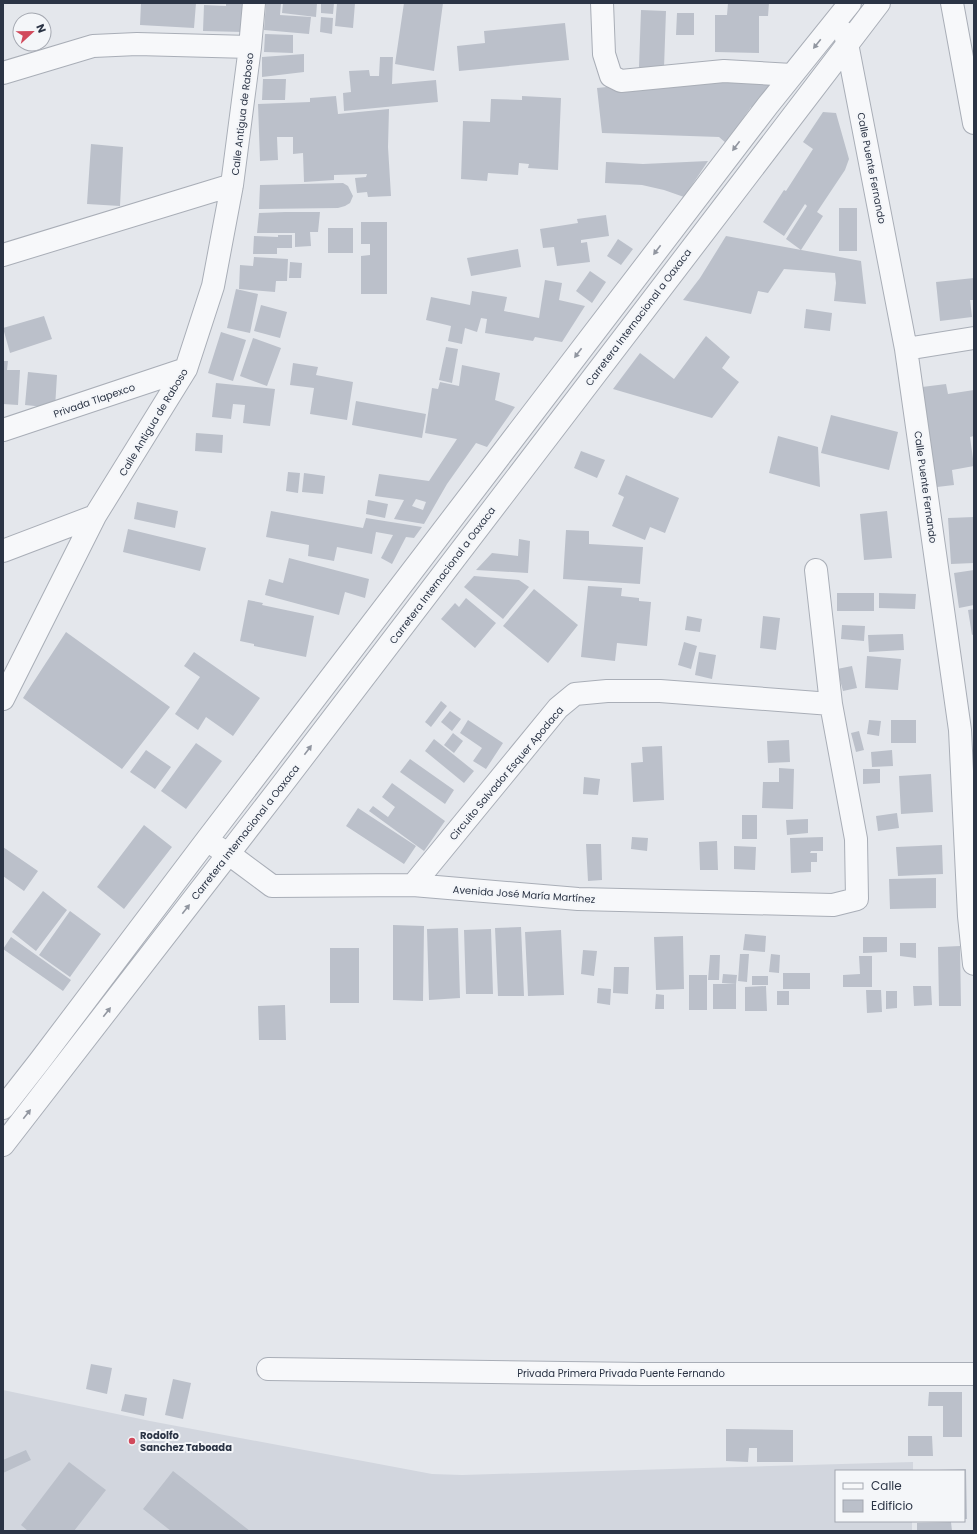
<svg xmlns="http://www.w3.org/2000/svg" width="977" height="1534" font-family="Poppins,sans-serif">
  <rect width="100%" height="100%" fill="#e4e7ec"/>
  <path fill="#d2d6de" d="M3 1390 150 1421 432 1474 462 1475 913 1462V1471H836V1521H912V1531H3Z"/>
  <path fill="#bbc0ca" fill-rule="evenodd" d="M141 3H196L194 28 140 25Z
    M226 3H245L243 32 203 31 204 5 226 6Z
    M266 3H281L280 15 311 17 309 34 264 30Z
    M283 3H317L316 17 282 13Z
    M321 3H334L333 14 321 13Z
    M337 3H355L353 28 335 26Z
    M404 3H443L434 71 395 64Z
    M728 3H769L768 16H759V53L715 52V15H727Z
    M641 10 666 11 664 68 639 67Z
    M677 13H694V35H676Z
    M321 17 333 18 332 34 320 32Z
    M565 23 569 60 459 71 457 46 485 43 484 31Z
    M265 34 293 35V53L264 52Z
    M304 54V72L262 77V57Z
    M380 57H393L392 84 436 80 438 102 344 111 343 93 351 92 349 71 369 70 370 76H379Z
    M263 79H286L285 100H262Z
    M761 79 772 85 756 110 751 107 726 143 719 137 602 133 597 88 636 84Z
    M336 96 338 114 389 109 388 147 391 196 368 197 367 192 357 193 355 178 366 177 367 174 334 175V180L304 182 303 153 293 154V137H277L278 160 260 161 258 104 310 102V98Z
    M522 96 561 98 558 170 528 168 529 164 519 163 518 175 488 173 487 181 461 179 463 121 490 122 491 99 522 100Z
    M823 112 836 113 849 159 845 170 817 212 823 216 801 250 786 239 807 206 805 204 784 236 763 222 784 190 786 191 813 149 803 142Z
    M91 144 123 147 120 206 87 204Z
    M708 161 684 197 664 190 642 185 605 183 606 162 643 164Z
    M343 183 348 186 353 196 350 203 345 206 338 208 259 209 260 185Z
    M839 208H857V251H839Z
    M285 212H320L318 232H310L311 246 295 247V233H257L259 213Z
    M606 215 609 236 581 240V243L587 242 590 262 557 266 554 247 543 248 540 229 578 223 577 219Z
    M361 222H387V294H361V256L370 255V244H361Z
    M328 228H353V253H328Z
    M278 235H292V248H277V254H253L254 236 278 237Z
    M726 236 861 261 866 304 834 301 836 283 835 273 784 269 768 293 758 291 751 314 683 300 700 278Z
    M618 239 633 249 621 265 607 256Z
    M518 249 521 267 471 276 467 258Z
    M254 257 288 259 287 281H276L275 292 239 289 240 265 253 266Z
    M290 262 302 263 301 278H289Z
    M590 271 606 282 592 303 576 291Z
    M974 278V300H970L972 317 940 321 936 282Z
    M545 280 562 283 559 300 585 306 562 342 535 337 533 341 485 333 487 319 481 318 477 332 465 328 462 344 448 341 451 326 426 320 431 297 470 305 472 291 507 297 504 311 539 318Z
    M236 289 258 294 250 333 227 328Z
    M261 305 287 312 280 338 254 331Z
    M806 309 832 313 830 331 804 328Z
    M44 316 52 339 10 353 3 328Z
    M221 332 246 340 233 381 208 373Z
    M706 336 730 357 722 368 739 382 712 418 613 389 640 353 674 379Z
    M253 338 281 348 267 386 240 376Z
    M446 347 458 349 452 383 439 380Z
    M3 361H8L7 370H20L18 405 3 404Z
    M293 363 318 367 316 375 353 382 347 420 310 414 314 388 290 385Z
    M462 365 500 373 495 400 515 407 487 447 476 443 447 484 424 524 394 519 404 500 375 496 379 474 429 481 457 439 425 433 432 388 438 389 440 382 459 386ZM416 499 426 502 423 510 412 506Z
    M28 372 57 375 55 408 25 405Z
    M216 383 275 389 270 426 243 423 245 405 233 404 231 419 212 417Z
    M946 384 948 394 974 390V436L970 437 974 466 952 470 954 485 937 487 922 387Z
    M356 401 426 414 422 438 352 425Z
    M831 415 898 432 889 470 821 453Z
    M196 433 223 435 222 453 195 451Z
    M778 436 818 447 820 487 769 473Z
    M581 451 605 460 597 478 574 468Z
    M288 472 300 473 298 493 286 491Z
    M304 473 325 476 323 494 302 492Z
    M626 475 679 498 665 533 650 527 645 540 612 526 624 497 618 494Z
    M368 500 388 504 385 518 366 514Z
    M137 502 178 511 175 528 134 519Z
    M271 511 363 528 366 518 422 527 414 538 406 537 392 564 381 558 393 535 376 532 372 554 337 547 334 561 308 556 309 545 266 537Z
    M887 511 892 558 864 560 860 514Z
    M974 517V563L951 564 948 518Z
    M128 529 206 548 200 571 123 552Z
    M566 530 589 531V544L643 547 640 584 563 579Z
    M519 539 530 541 528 573 476 570 492 553 518 556Z
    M289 558 369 579 365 598 345 592 339 615 265 595 269 579 283 583Z
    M974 570V605L959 608 954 573Z
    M474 576 519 580 529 587 503 619 464 587Z
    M588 586 622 588 621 596 639 598V601L651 602 647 646 617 643 615 661 581 657Z
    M534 589 578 625 548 663 503 626Z
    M837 593H874V611H837Z
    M879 593 916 594 915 609 879 608Z
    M466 598 496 623 475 648 441 619 455 603 459 607Z
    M248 600 263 603 262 605 314 616 306 657 254 646V644L240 641Z
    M974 609V634L972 635 968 610Z
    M687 616 702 619 700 632 685 630Z
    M763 616 780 618 776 650 760 648Z
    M842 625 865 626 864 641 841 639Z
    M66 632 170 707 122 769 23 698Z
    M903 634 904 650 869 652 868 635Z
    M684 642 697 646 691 669 678 665Z
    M194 652 260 698 233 736 206 717 198 730 175 714 200 677 184 666Z
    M699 652 716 655 712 679 695 675Z
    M867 656 901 659 898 690 865 688Z
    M852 666 857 688 843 691 837 669Z
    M441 701 447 706 431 727 425 722Z
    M450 711 461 719 452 731 441 722Z
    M468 720 503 743 486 769 473 761 482 748 460 733Z
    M869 720 881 721 879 736 867 734Z
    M891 720H916V743H891Z
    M859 731 864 750 856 752 851 733Z
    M453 733 463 741 454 753 444 745Z
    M434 739 474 771 464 783 425 751Z
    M789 740 790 762 768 763 767 741Z
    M196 743 222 761 186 809 161 791Z
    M662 746 664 800 633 802 631 763 643 762 642 747Z
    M146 750 171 767 155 789 130 772Z
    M892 750 893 766 872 767 871 752Z
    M410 759 454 790 445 804 400 772Z
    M779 768 794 769 793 809 762 808 763 782H779Z
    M863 769H880V783L863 784Z
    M931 774 933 812 901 814 899 776Z
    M584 777 600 779 598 795 583 794Z
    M392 783 445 821 424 851 369 811 373 806 388 817 395 807 382 797Z
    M358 808 416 846 404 864 346 826Z
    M897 813 899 828 878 831 876 816Z
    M742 815H757V839H742Z
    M808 819V833L787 835 786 820Z
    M144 825 172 847 124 909 97 887Z
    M632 837 648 838 647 851 631 849Z
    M823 837V851H811L810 853H817V862H811V872L791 873 790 838Z
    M717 841 718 870H700L699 842Z
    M586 844H601L602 880 588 881Z
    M942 845 943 874 898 876 896 847Z
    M734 846 756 847 755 870 734 869Z
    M3 847 38 871 24 891 3 876Z
    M936 878V908L890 909 889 879Z
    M43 891 67 910 36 951 12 932Z
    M70 911 101 934 70 977 39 955Z
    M393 925 424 926 423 1001 393 1000Z
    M521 927 524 996H498L495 928Z
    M458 928 460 998 429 1000 427 929Z
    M491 929 493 994H466L464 930Z
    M561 930 564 995 528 996 525 932Z
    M745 934 766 936 765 952 743 950Z
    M683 936 684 989 656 990 654 937Z
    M11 937 71 980 63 991 3 949Z
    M863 937H887V952L863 953Z
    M900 943H916V958L900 956Z
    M960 946 961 1006H939L938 947Z
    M330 948H359V1003H330Z
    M583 950 597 951 594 976 581 974Z
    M740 954H749L747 982 738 981Z
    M771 954 780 955 779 973 769 972Z
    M710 955H720L719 980H708Z
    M859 956H872V987H843V975L860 974Z
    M614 967H629L628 994 613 993Z
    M783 973H810V989H783Z
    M723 974 737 975 736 984 722 983Z
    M689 975H707V1010H689Z
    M752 976H768V985H752Z
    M713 984H736V1009H713Z
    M766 986 767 1011H745V987Z
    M913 986H931L932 1005 914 1006Z
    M598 988 611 989 610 1005 597 1003Z
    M866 990H881L882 1012 867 1013Z
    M777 991H789V1005H777Z
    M886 991H897V1008L886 1009Z
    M656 994 664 995V1009H655Z
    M285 1005 286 1040H259L258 1006Z
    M91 1364 112 1368 107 1394 86 1389Z
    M173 1379 191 1383 183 1419 165 1415Z
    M929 1392H962V1437H943V1406H928Z
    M125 1394 147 1398 144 1416 121 1411Z
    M726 1429 793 1430V1462H757V1448H749L748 1462 726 1461Z
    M908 1436H932L933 1456H908Z
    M26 1450 31 1460 3 1473V1460Z
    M69 1462 106 1490 74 1531H28L21 1525Z
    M966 1469 967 1519H964V1471H937V1470Z
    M173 1471 250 1531H171L143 1509Z
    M951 1522 952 1531H917V1523Z"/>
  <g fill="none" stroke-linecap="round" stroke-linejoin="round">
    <g stroke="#a9aeb7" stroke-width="24">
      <path id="minor" d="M602 3 604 54 611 76 621 81 724 71 792 75
        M952 3 974 123
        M845 33 906 349 960 730 969 916 974 964
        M3 73 93 46 137 44 250 47
        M3 255 232 185
        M906 349 974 338
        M3 430 186 369
        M3 551 95 516
        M3 699 95 516 186 369 213 286 232 185 250 47 254 3
        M217 847 229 854 272 886 413 885 578 899 833 905 857 899 856 839 831 704 816 570
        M413 885 558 708 575 694 607 691H660L831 704
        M3 1108 39 1062 206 841 768 105 850 3
        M3 1145 281 786 879 3
        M268 1369 642 1374H974"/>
    </g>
    <use href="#minor" stroke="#f7f8fa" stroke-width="22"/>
  </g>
  <defs><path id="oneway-solid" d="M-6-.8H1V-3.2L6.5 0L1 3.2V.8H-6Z"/></defs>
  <g fill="#9196a0">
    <use href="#oneway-solid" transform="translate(817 44) rotate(129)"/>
    <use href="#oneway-solid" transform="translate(736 146) rotate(127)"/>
    <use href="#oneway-solid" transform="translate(657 250) rotate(127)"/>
    <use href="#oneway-solid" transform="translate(578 353) rotate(127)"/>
    <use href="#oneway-solid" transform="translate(308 750) rotate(-53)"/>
    <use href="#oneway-solid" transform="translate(186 909) rotate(-52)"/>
    <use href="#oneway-solid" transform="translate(107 1012) rotate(-52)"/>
    <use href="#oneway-solid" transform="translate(27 1114) rotate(-52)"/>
  </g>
  <circle fill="#d1495b" stroke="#f4f6f9" stroke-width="1.5" cx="132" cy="1441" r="4"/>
  <g text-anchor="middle" stroke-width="4" stroke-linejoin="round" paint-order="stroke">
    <g font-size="10" fill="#2b3445" stroke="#f4f6f9">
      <text transform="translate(242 114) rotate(-83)" y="4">Calle Antigua de Raboso</text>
      <text transform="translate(872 168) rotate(79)" y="4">Calle Puente Fernando</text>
      <text transform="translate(638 317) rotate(-53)" y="4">Carretera Internacional a Oaxaca</text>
      <text transform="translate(94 400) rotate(-19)" y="4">Privada Tlapexco</text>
      <text transform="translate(153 422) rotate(-59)" y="4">Calle Antigua de Raboso</text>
      <text transform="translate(926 487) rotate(82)" y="4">Calle Puente Fernando</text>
      <text transform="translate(442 575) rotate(-53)" y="4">Carretera Internacional a Oaxaca</text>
      <text transform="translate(506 773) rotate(-50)" y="4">Circuito Salvador Esquer Apodaca</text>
      <text transform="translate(245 832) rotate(-52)" y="4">Carretera Internacional a Oaxaca</text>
      <text transform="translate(524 894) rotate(4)" y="4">Avenida José María Martínez</text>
      <text x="621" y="1377">Privada Primera Privada Puente Fernando</text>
    </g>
    <g font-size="10" font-weight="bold" fill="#2b3445" stroke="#f4f6f9" text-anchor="start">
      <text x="140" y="1439">Rodolfo<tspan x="140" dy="12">Sanchez Taboada</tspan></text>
    </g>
  </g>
  <rect width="977" height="1534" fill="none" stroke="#2b3445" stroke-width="8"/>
  <rect x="835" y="1470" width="130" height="52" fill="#f4f6f9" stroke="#a4a8b1"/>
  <rect x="843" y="1483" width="20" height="6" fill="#f7f8fa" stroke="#a4a8b1"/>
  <text x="871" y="1490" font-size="12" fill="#2b3445">Calle</text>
  <rect x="843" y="1500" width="20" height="12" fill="#bbc0ca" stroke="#a4a8b1"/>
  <text x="871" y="1510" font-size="12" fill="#2b3445">Edificio</text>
  <g transform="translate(32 32) rotate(68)"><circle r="19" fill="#f4f6f9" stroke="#a4a8b1"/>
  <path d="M0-3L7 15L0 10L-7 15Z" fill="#d1495b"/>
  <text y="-6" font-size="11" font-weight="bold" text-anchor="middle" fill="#2b3445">N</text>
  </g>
</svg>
